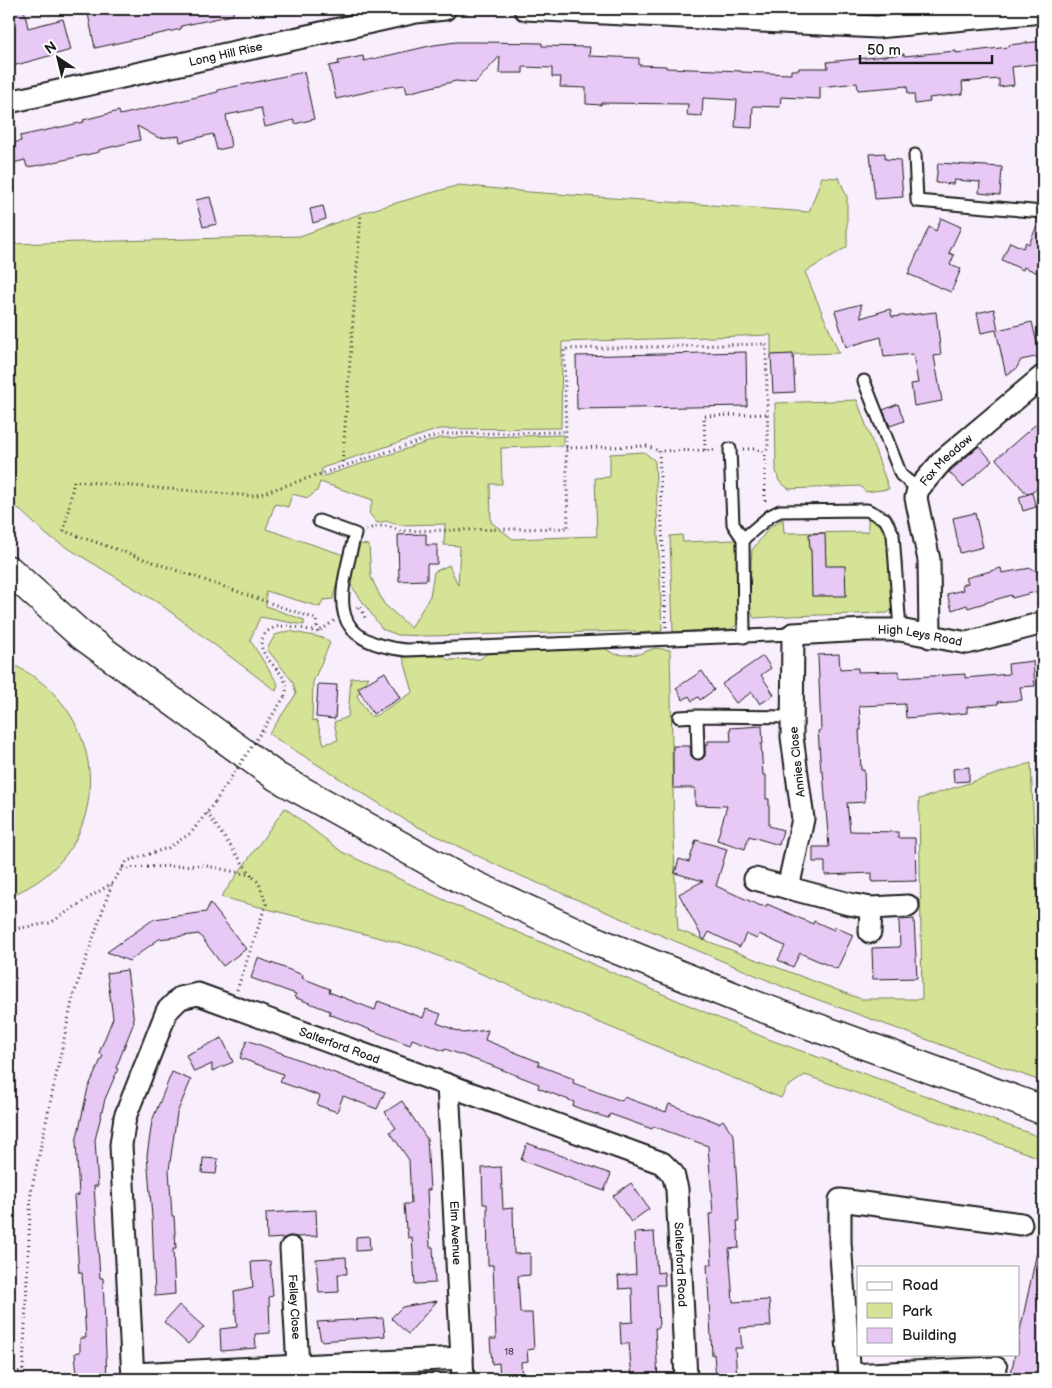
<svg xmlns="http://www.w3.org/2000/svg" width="1052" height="1388" font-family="'Balsamiq Sans',sans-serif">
  <rect width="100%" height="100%" fill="#f8eefc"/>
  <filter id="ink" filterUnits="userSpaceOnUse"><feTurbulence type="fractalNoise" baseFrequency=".02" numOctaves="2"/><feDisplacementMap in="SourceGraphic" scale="10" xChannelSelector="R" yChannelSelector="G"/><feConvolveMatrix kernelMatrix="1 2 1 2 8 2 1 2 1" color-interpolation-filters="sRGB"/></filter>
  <g filter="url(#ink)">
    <path fill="#d4e396" stroke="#788059" d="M822 177 839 178 847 197V247L805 272 839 353 771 355V335L562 342 561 428 439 429 322 468 321 477 440 438 563 435V446L501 448 502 484H490L491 522 513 539 597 536 595 478 610 477V454L644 452 655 461 662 631 638 633 634 631 427 636 398 635 382 629 348 581 360 544 369 545 371 577 384 604 411 628 430 596 434 572 449 565 458 585 460 546 444 545 445 524 399 525 386 521 377 523 369 513 373 500 320 482 317 491 308 498 292 494 288 507 275 504 266 529 344 555 333 599 323 600 320 607 266 591V606L304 620V625L260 617 250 640 278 684 276 691 160 604 48 536 9 500V244L300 236 368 211 459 185 529 192 809 212Z
      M857 400 889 489 866 492 860 486 789 489 779 481 776 471 775 403Z
      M868 518H872L883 525 890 535 893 608 888 613 788 616 754 618 751 612 749 598 752 550 769 528 783 519 784 533 868 532Z
      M682 535 683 542 737 540 739 622 732 629 673 632 670 536Z
      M289 631 324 638 330 643 313 682 312 720 317 721 324 744 338 740 334 722 348 717 351 678 369 677 357 696 370 716H375L413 692 403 657 444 656 448 660 480 659 486 654 601 646 614 654 625 655 639 654 655 648 670 650 675 882 678 930 861 999H922L919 799 1031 763 1040 974H1043V1082L786 988 507 870 410 823 269 734 296 694 293 682 267 649 275 635Z
      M9 663C115 708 118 856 9 896Z
      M285 808 342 852 459 907 768 1039 1043 1138V1159L805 1075 786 1088 781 1098 419 948 221 897Z"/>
    <path fill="#e8c8f5" stroke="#1c1c1c" d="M9 9H24L28 28 63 19 71 50 9 67Z
      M87 9H233V15L181 26V29L95 48Z
      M1043 41V63L1012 67 1014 85 999 87V79L962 82 963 94 929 98 930 102 915 104 914 94H908L907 86 858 90 857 83 820 87V99L781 97 780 107 753 106 752 128 735 127 737 100 703 98 702 116 687 115 688 104 601 103V105L586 104V88L560 87 561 77H552V68L523 67V73H499L500 56 475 83 456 81 407 93 405 85 388 87 336 99 329 66 339 64 338 61 363 56 364 61 434 45 456 42H480L542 43V46L590 47 589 56 639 58V65L666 66V68L741 71V72L791 74V70H799V68H828L827 62 904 54V56L956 51V53L1009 47V45Z
      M304 72 314 119 295 124 294 120 265 127 261 108 226 115 231 147 217 150 213 134 180 142 179 136 159 138 137 126 140 140 99 150V152L41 165 27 167 25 160 9 164V144L21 141 20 136 84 122 83 120 119 111 120 115 218 92V90Z
      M885 153V159L900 160 903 197 875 199 870 154Z
      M938 163 1002 167 1000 195 979 193 980 182 954 180 953 184 936 183Z
      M210 197 217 224 203 227 196 200Z
      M323 206 326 219 313 223 310 209Z
      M941 218 961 227 949 253 954 255 950 265 961 269 951 292 908 274 929 227 936 231Z
      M1040 219H1043V275L1024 267 1023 270 1002 260 1010 242 1023 248 1026 242 1029 244Z
      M861 304V318L890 309 892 317 936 312 941 355 934 356 942 401 914 406 911 384 918 383 913 354 884 357 881 337 846 347 835 311Z
      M994 309 998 330 1032 322 1040 356 1021 360 1016 369 1006 375 996 330 981 333 977 313Z
      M746 352 747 406 577 409 576 356Z
      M793 354 795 392 773 393 771 355Z
      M898 404 904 421 890 426 883 410Z
      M1043 418V485L1027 494 996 459Z
      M979 446 992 461 963 487 949 472Z
      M1032 493 1036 507 1023 511 1019 497Z
      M975 513 983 547 960 553 953 518Z
      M825 533 826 566H845L846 596H812L811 550H810L809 534Z
      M426 534V545H437V564H427V580L399 581 398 535Z
      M1001 568 1002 573 1031 568 1043 575V590L1012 598 1011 595 968 608 967 605 952 610 947 594 963 590 962 585 968 583 966 578Z
      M839 654 840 669 858 668V672L899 671V678L965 674V678L1009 674 1008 664 1033 661 1035 686 1020 687 1022 700 998 702V704L967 707V713L906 718 905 704 859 706 861 730H859L861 770H864L865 802 847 803 850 831 898 832V838H915L916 881 872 882V873L825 875V862H813V847H829L823 771H821L818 731 821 730 818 655Z
      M763 656 771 668 761 675 774 695 760 704 752 692 736 703 722 684Z
      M702 671 714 690 700 700 698 697 692 701 689 696 683 700 676 688Z
      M385 672 400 698 373 714 358 688Z
      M318 684 337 685 335 719 316 717Z
      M762 726 763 744H761L763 775H766V799H769V826L783 830 779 845 749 836 745 849 717 840 727 806 695 805V788H673V746H690L691 756 699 760 705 756V745H708V741H731L730 728Z
      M969 767V781L954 782 953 769Z
      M696 840 727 849 716 886 761 906 762 905 766 907 767 904 813 924 814 921 834 930 835 927 853 935 837 969 800 953 793 967 778 960 785 946 759 934 757 939 746 934 740 947 709 932 704 941 679 894 703 881 675 873 679 859 689 862Z
      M210 903 246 949 223 966 199 934 159 939 129 961 107 952 154 919 206 912Z
      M914 919 917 978 873 979 872 948 900 947 899 920Z
      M258 958 303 975 302 978 330 989 329 992 375 1010 378 1001 423 1018 426 1009 441 1014 437 1023 463 1033 488 1030 485 1040 539 1062 538 1065 574 1079 573 1083 622 1101 624 1097 666 1112 669 1104 719 1123 723 1120 734 1136 739 1221H737L739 1248 729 1249 733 1302 769 1300 771 1326 740 1328 742 1348H735L737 1379H716L714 1354 712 1355 707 1264H712L709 1214H713L708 1146 653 1126 652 1129 610 1114 608 1118 589 1112 573 1106 574 1102 538 1088 539 1084 490 1065 445 1049 444 1051 412 1039 410 1045 329 1014 330 1011 294 997 296 994 251 978Z
      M127 970 134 1022 116 1068 118 1069 105 1099 95 1140 98 1186H94L100 1278H103L107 1379H86V1376H77L75 1353 80 1352V1338H86L82 1273H79L74 1196 79 1195 76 1142 88 1088 103 1055 99 1053 113 1018 107 973Z
      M222 1038 233 1062 212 1071V1064L194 1072 186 1055Z
      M247 1040 385 1092 377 1109 343 1096 337 1112 317 1105 320 1096 280 1082 283 1074 240 1058Z
      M172 1072 191 1080 177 1113 169 1170 172 1216H174L176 1249H173L175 1294 155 1296 152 1217 147 1156 152 1121Z
      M402 1101 427 1139 430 1190H427L430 1247H433L435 1283 415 1284 412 1237 408 1238 407 1228 406 1229 404 1204H411L409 1160 390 1132 396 1128 385 1112Z
      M527 1143 611 1174 604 1191 521 1160Z
      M203 1158 218 1159 216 1174 202 1173Z
      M501 1167 503 1209 513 1208 514 1254 530 1253V1275L518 1276 520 1313H532L534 1349 527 1350 528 1361 521 1362 522 1379H500L499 1363 492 1364 490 1339H496L493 1265H488L487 1204H483L482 1168Z
      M631 1183 649 1209 631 1222 613 1196Z
      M316 1210 317 1236 297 1237 290 1236 284 1238 267 1239 266 1213Z
      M654 1232 657 1273 664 1272 665 1285H657L659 1328H655L658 1379H632L629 1343 621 1344 620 1323 633 1322 632 1288 619 1289 618 1276 636 1274 634 1233Z
      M369 1236 370 1250 356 1251V1237Z
      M1037 1252 1043 1253V1379H1010L1015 1354H1018V1340Z
      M346 1257 347 1274H338L339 1292 319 1293 316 1259Z
      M270 1261 273 1296 269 1297 270 1333 255 1334 256 1348 221 1351 220 1329 237 1327 234 1292 253 1288 251 1262Z
      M437 1301 408 1334 391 1318 402 1307Z
      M179 1305 204 1327 188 1344 164 1322Z
      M383 1318 385 1336 321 1341 317 1322Z"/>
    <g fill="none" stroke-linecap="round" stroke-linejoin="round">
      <g stroke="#1c1c1c" stroke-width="15">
        <path id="lane" d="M915 155 917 201 1043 212
          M864 381 901 475 918 489
          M730 449 733 524 743 539 744 637
          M319 521 355 534C340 595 323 641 406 650L793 634
          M743 539 770 516 780 511 867 510 885 519 893 534 900 630
          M679 717 697 716
          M698 753 697 716 792 717"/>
      </g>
      <g stroke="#1c1c1c" stroke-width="25">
        <g id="street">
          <path d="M525 9 877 27 1043 12"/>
          <path id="s1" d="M9 102 416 12 445 9"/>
          <path id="s2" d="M930 637 929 560 916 498 918 489 943 460 1043 376"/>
          <path d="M755 879 849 904 871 908 908 906"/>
          <path id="s3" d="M788 888 803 819 792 737 793 634 865 630H900L967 643 1043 623"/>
          <path d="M870 932 871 908"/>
          <path id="s4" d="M448 1085 463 1379"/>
          <path id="s5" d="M291 1248 298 1366"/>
          <path d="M133 1374 462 1358"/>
          <path d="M849 1375 996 1368"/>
          <path id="s6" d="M133 1379 121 1145 125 1117 167 1011 180 998 198 994 662 1163 673 1174 677 1189 686 1379"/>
          <path d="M850 1379 840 1242V1200L1021 1224"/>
        </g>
      </g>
      <g stroke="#1c1c1c" stroke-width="31">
        <path id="primary" d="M9 570 80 634 277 777 459 878 598 942 752 1004 1043 1110"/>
      </g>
      <path stroke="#1c1c1c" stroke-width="3" stroke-dasharray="1 4" stroke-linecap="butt" d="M566 448 646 446 659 451
        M743 449H757L765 453V504
        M705 450 704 416 767 414
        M342 467 361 214
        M366 530C379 525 387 524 400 531L568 528 564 349 766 344 768 448 765 453
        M357 608 360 606 366 620
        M666 627 659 451 717 450
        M318 632 316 619 64 531 74 481 254 496 441 434 566 432
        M285 696C286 692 287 688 286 684 283 669 252 653 264 635 276 619 302 629 318 632L334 621
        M122 868 202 865 251 875 207 813
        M9 930 50 923 112 883 127 861 168 848 191 833 215 802
        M237 990 266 904 259 883 251 875
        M9 1375 23 1370 31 1192 73 997 112 883"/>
      <use href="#lane" stroke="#fff" stroke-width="11"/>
      <use href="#street" stroke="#fff" stroke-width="21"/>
      <use href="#primary" stroke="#fff" stroke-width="28"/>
      <path stroke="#1c1c1c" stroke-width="3" stroke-dasharray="1 4" stroke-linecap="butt" d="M215 802 285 696"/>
    </g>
  </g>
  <g text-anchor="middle" stroke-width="5" stroke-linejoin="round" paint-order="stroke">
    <g font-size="10" fill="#4f4752">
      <text x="509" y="1355">18</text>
    </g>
    <g font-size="12" fill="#1c1c1c" stroke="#fff">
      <text dy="4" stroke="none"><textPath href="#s1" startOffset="222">Long Hill Rise</textPath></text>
      <text dy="4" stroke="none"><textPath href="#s2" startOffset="190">Fox Meadow</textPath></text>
      <text dy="4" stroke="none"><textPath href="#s3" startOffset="384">High Leys Road</textPath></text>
      <text transform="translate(797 762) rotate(-96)" y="4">Annies Close</text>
      <text dy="4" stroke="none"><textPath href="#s6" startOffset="564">Salterford Road</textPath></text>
      <text dy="4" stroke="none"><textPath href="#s4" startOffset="148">Elm Avenue</textPath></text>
      <text dy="4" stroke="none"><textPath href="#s6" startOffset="1014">Salterford Road</textPath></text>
      <text dy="4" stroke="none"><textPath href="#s5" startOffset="59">Felley Close</textPath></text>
    </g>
  </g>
  <rect width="1052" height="1388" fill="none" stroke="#fff" stroke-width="30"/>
  <rect x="15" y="15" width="1022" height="1358" fill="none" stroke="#1c1c1c" stroke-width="2" filter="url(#ink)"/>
  <rect x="857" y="1266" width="162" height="90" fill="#ffffff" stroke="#a4a4a4"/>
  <rect x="867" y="1282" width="25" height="8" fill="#ffffff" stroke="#a4a4a4"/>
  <text x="902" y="1290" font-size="15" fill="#1c1c1c">Road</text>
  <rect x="867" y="1303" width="25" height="15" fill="#d4e396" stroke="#a4a4a4"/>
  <text x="902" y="1316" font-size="15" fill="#1c1c1c">Park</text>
  <rect x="867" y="1328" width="25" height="15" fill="#e8c8f5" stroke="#a4a4a4"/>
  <text x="902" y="1340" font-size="15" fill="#1c1c1c">Building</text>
  <g transform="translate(58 58) rotate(325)" stroke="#ffffff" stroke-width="4" paint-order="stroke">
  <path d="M0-4L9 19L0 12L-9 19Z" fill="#1c1c1c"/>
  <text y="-8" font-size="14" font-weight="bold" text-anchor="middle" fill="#1c1c1c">N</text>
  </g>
  <path d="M860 55v8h132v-8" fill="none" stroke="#1c1c1c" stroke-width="2.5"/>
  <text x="867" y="55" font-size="15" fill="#1c1c1c" stroke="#ffffff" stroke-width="4" paint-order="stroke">50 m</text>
</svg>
